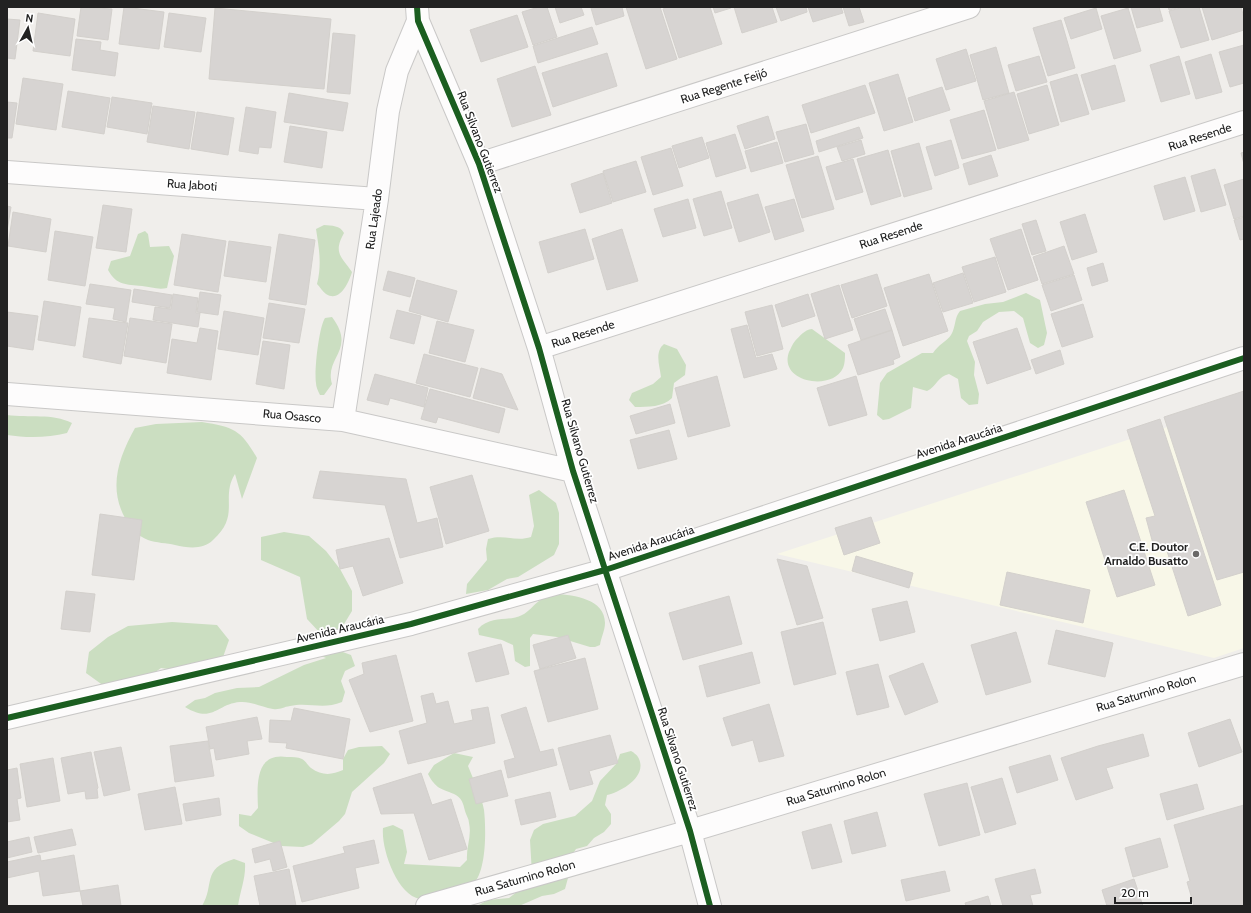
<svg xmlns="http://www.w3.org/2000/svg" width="1251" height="913" font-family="Cabin,sans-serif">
  <rect width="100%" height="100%" fill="#f0eeeb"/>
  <path fill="#f8f7e8" d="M1244 402V648L1214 658 777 554Z"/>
  <path fill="#cbdec1" d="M324 225C332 226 340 225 344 233 333 253 341 256 352 272 349 282 340 303 326 294 323 292 320 287 317 284 322 265 319 248 316 229Z
    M145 231 148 234 150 247 169 246 174 256 167 288C158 290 151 287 142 286 126 284 117 286 108 270L111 261 130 256 138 234Z
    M1026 293 1040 300 1047 333 1044 345 1038 348 1030 343 1023 318 1014 311 999 312 983 322 977 331 969 336 967 341 975 362 974 375 979 394 978 404 969 405 961 398 958 379 949 374C938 376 936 387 927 391L913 387 911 408 889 419 883 420 877 415 880 383 887 373 922 353H933C938 345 947 341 951 335 956 327 954 318 960 311L985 304 1003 302Z
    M332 317C357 350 324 357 332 384L324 395H320C318 391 316 387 316 383 314 371 319 327 325 318Z
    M812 329 845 353C845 357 845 364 843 368 832 392 778 382 789 352 791 348 792 345 795 341 800 336 804 330 812 329Z
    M664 344 677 349 686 365 685 375 674 383 672 398C663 407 648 407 635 407L629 400 632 393 653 384 661 377C660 367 654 352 664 344Z
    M7 415C29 418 52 413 72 423L67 433C48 438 26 438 7 435Z
    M202 422C234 427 241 430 257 458L242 499 235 474C220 498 241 515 213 540 203 550 188 548 175 545 167 543 156 543 148 540 138 536 129 527 125 518 108 487 119 457 135 428L156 424Z
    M539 490 556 503 559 513V544L554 555 518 577 507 579 488 590 466 594 467 584 487 560 486 549 488 539C505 534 516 542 531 537L534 526 529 495Z
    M284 532 309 536 326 551 340 569 352 591V611L341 629 321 634 307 619 300 577 261 560V537Z
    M556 594C574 595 605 599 605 623 605 630 601 638 600 645L595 647H590L557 637 533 634 530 638V666L525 667 515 661 513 645 502 640 479 635 478 629C491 615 509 622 522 615 529 612 533 605 539 601 544 597 550 596 556 594Z
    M172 622 217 625 229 640 222 660 181 671 161 668 143 681 104 686 86 673 89 652 108 637 128 626Z
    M340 651 351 655 355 666 345 671 341 681 345 692 342 702C323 710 309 702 290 706 283 707 280 710 273 709 261 707 251 701 240 702 216 704 213 724 185 707L195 700 205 698 215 693 237 688 259 687 304 665 326 658 319 655Z
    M382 746 390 754 384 763 352 792 345 814 339 821 312 844 303 847 281 846 249 833 239 826V814L251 816 258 808C257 785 255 752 287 757 292 757 298 757 302 759 306 761 308 766 311 768 322 776 332 775 343 770V759L348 750 359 747Z
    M631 751C633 752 637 755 638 757 649 776 621 792 607 795L605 805 611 814V824L604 832 594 838 587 846 576 849 570 858 568 878 565 889 554 894 542 896 519 906H477L488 900 509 898 518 891 532 874 530 840 534 830 543 824 575 816 592 801 600 781 617 763 620 754Z
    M454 753 473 757 468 766C473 779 482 797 484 810 486 827 487 871 473 884 468 888 430 896 420 899 397 895 381 849 383 828L393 825 403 830 407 852 404 864 460 867 467 860C466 847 472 836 469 823 469 819 466 815 465 811 463 803 462 798 454 794 440 788 436 789 428 774L434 765Z
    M234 859 245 863C246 878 240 891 238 906H202C215 885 201 869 234 859Z"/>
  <path fill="#d7d4d2" stroke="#d3d0cc" d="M81 7 112 9 108 40 77 36Z
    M124 7 164 12 159 49 119 44Z
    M539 7H547L557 37 533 45 522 12Z
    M555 7H581L584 15 560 23Z
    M622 7 624 16 596 25 591 8Z
    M626 7H660L677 59 646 69Z
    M668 7H710L722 44 679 58 663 9Z
    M713 7H731V8L715 13Z
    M734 7H772L777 22 742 33Z
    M776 7H806L807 12 781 21Z
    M808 7H841L843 13 813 22Z
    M843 7H859L864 22 849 26Z
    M1131 7H1159L1163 21 1137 28Z
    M1168 7H1181L1169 10Z
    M1184 7H1199L1209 40 1181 48 1169 11Z
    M1202 7H1241L1244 18V30L1212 40Z
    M215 8 331 19 324 89 209 79Z
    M1096 8 1102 29 1071 39 1064 18Z
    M1128 8 1141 51 1114 59 1101 16Z
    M38 13 75 19 70 56 33 51Z
    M169 13 206 18 201 52 164 47Z
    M517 15 528 47 481 62 470 30Z
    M7 19 20 20 15 59 7 58Z
    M1061 20 1075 68 1048 76 1033 28Z
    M592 27 598 44 538 63 533 46Z
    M333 33 355 35 350 94 327 92Z
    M76 39 101 42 100 50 118 53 115 76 72 70Z
    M1244 45V83L1230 87 1219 52Z
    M996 47 1009 93 983 100 970 55Z
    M966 49 976 81 946 90 936 59Z
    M607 53 617 86 553 107 542 73Z
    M1211 54 1222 92 1196 99 1185 62Z
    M1039 56 1047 82 1016 91 1008 65Z
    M1179 56 1190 94 1161 102 1150 65Z
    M1115 65 1125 101 1092 110 1081 75Z
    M535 66 551 115 512 127 497 79Z
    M898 74 913 122 884 131 869 83Z
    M1077 74 1089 114 1061 122 1050 82Z
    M23 78 63 84 56 130 16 124Z
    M865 85 875 113 811 133 802 105Z
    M1047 85 1059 125 1029 134 1017 94Z
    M942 87 950 110 915 121 908 98Z
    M68 91 110 98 104 134 62 127Z
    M1014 92 1029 140 998 149 984 101Z
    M289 93 348 103 343 131 284 122Z
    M112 97 152 103 147 134 107 127Z
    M7 102 17 103 12 138H7Z
    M153 106 195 112 189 149 147 142Z
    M246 107 276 112 271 148 259 147 258 154 239 151Z
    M984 110 996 150 962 159 950 120Z
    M197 112 234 118 228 155 191 149Z
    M768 116 775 139 745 149 737 126Z
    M806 124 814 154 785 162 776 132Z
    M290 126 327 132 322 168 284 162Z
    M859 127 863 138 819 152 816 141Z
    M735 134 746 168 716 177 706 143Z
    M702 137 709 158 679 168 672 146Z
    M861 140 865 154 842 161 837 147Z
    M951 140 959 168 935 176 926 147Z
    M777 142 783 163 751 172 745 151Z
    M919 143 932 189 904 197 891 151Z
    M671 148 683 186 653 195 641 157Z
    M888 150 901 196 871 205 857 159Z
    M1244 152V164L1241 153Z
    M991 155 998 176 969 185 963 164Z
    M818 156 834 209 802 218 786 165Z
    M853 159 863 192 836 200 826 167Z
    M636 161 646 192 613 202 603 171Z
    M1215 169 1226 205 1201 212 1191 176Z
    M603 173 612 203 580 213 571 184Z
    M1185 177 1195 211 1164 220 1154 186Z
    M1244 179V216L1234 219 1224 185Z
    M721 191 732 228 704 236 693 199Z
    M758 194 770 232 739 242 727 203Z
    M688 199 696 228 663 237 654 209Z
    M794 199 804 231 775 240 765 207Z
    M103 205 132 209 126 252 96 248Z
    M7 206 11 207 7 231Z
    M13 212 51 219 46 252 8 246Z
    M1085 214 1097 252 1072 260 1060 222Z
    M1244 217V239L1240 240 1234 220Z
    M1036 220 1046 251 1032 255 1022 224Z
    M585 229 594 259 548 273 539 242Z
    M622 229 638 281 607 290 592 239Z
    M1021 229 1038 280 1008 290 990 239Z
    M55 231 93 237 85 286 48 280Z
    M182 234 226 241 218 292 174 285Z
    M279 234 315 240 306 305 269 299Z
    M229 241 271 247 266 282 224 276Z
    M1064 246 1074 274 1042 284 1033 257Z
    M995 257 1006 292 974 302 962 267Z
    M1103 263 1108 281 1092 286 1087 268Z
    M388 271 415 278 410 297 383 290Z
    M963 273 973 303 943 312 933 283Z
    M877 274 887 306 852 318 841 285Z
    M929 274 948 331 903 346 884 288Z
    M1074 275 1082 300 1051 311 1042 285Z
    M417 280 457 291 448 322 409 311Z
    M90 284 131 290 126 322 113 319 115 308 86 304Z
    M839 285 853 330 825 339 811 294Z
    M134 289 172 295 170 308 132 302Z
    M200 292 221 295 218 315 197 312Z
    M173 294 198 298 196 313H200L198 327 153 320 155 307 171 309Z
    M808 294 815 316 782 327 775 305Z
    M44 301 81 307 75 346 38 340Z
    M269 303 305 309 299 343 263 338Z
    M1083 304 1093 337 1062 347 1051 314Z
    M772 305 783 349 757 356 745 312Z
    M885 309 892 330 861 340 854 319Z
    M397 310 421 316 414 344 390 338Z
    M224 311 264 318 258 355 218 349Z
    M7 312 38 316 33 350 7 346Z
    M89 318 128 323 121 364 83 357Z
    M130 318 172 324 166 363 124 356Z
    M437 321 474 330 465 362 429 353Z
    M747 325 756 358 772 354 777 369 744 378 731 329Z
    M200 328 218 331 211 380 167 373 172 339 197 343Z
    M1017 328 1031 369 987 384 973 342Z
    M892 330 900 357 893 360 894 364 858 375 848 345Z
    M263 341 290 345 284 389 256 384Z
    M1060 350 1064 364 1036 374 1031 360Z
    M424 354 478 368 470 397 416 383Z
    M481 368 502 374 518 410 473 398Z
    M375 374 428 388 424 407 390 398 388 405 367 400Z
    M717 376 730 426 688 437 675 388Z
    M856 376 867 415 829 426 817 388Z
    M430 389 505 409 499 433 438 417 436 423 421 419Z
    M1244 391V572L1217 580 1164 417Z
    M670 404 675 423 636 434 630 416Z
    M1160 419 1221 605 1188 616 1166 548 1155 551 1146 518 1155 516 1127 430Z
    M669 430 677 459 638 469 630 440Z
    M320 471 406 479 417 523 437 518 443 547 400 558 385 505 313 498Z
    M472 475 489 531 446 544 430 487Z
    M1124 490 1155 585 1117 597 1086 502Z
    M100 514 142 520 134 580 92 575Z
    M871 517 880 543 844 555 835 528Z
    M389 538 403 583 363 596 353 566 340 569 336 550Z
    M856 556 913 573 909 588 852 571Z
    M777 559 807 566 823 618 797 625Z
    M1007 572 1090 590 1083 623 1000 605Z
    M66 591 95 594 90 632 61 629Z
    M729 596 742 644 683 660 669 613Z
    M907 601 915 632 880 641 872 609Z
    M823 622 836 674 794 685 781 632Z
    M1056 630 1113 643 1105 677 1048 664Z
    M1016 632 1031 682 986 695 971 645Z
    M568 635 576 658 540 669 533 645Z
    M501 644 509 674 476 682 468 653Z
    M752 652 760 683 707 697 699 666Z
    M396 655 413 721 370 732 349 680 364 674 362 663Z
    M585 658 598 709 548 722 534 671Z
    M923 663 938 702 905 715 889 676Z
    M878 664 889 707 857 715 846 672Z
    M433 693 436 704 448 701 454 724 473 720 471 710 488 707 495 743 408 764 399 731 427 723 421 696Z
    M769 704 784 756 759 762 753 740 732 746 723 718Z
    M526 707 540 752 553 749 557 765 508 778 504 761 515 758 501 715Z
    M294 708 350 719 343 759 286 748 287 743 269 742 270 720 291 721Z
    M257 717 262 739 247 741 249 754 216 760 214 748 210 749 206 727Z
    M1230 719 1242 752 1199 767 1188 733Z
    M1143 734 1149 756 1106 768 1113 788 1076 800 1061 758 1098 746Z
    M610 735 618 763 589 771 593 784 570 790 558 748Z
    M208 741 214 776 175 782 170 746Z
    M121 747 130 790 104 796 94 752Z
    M91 752 98 788 97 789 98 798 86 799 85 791 68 794 61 758Z
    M1050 755 1058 780 1017 793 1009 767Z
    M53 758 60 801 27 807 20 764Z
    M17 768 21 798 17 799 20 820 7 822V770Z
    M501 770 508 796 476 804 469 779Z
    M421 773 432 805 451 799 467 849 429 860 414 813 381 814 373 788Z
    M1002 778 1016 824 985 833 971 787Z
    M967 783 980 835 939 846 924 794Z
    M1197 784 1204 809 1167 820 1160 794Z
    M175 787 182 824 145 830 138 794Z
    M550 792 556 817 521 825 515 800Z
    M219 798 221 815 186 821 183 804Z
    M1244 805V906H1194L1187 882 1190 881 1174 825Z
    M877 812 886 846 852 854 844 821Z
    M831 824 842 862 812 869 802 832Z
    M72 829 76 845 38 853 34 837Z
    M29 837 32 852 7 858V842Z
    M1160 838 1168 867 1133 877 1125 848Z
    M374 840 379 863 355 868 359 888 302 902 293 866 345 853 343 847Z
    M280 841 287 867 273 871 270 859 255 863 252 849Z
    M40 855 41 861 74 855 80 891 43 896 39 871 7 878V862Z
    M289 869 296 906H260L254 876Z
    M1035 869 1041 893 1030 895 1033 906H1003L995 879Z
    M945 871 950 891 906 901 901 880Z
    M1134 879 1143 906H1107L1102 890Z
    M118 885 121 906H83L80 891Z
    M988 896 991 906H966L965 903Z"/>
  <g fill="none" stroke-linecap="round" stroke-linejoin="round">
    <g stroke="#c9c8c7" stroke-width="24">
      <path id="minor" d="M417 7 418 21 479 164 539 348 573 471 690 831 710 906
        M479 164 969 7
        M7 172 377 199
        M539 348 1244 122
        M7 394 343 420 573 471
        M343 420 377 199 388 111 397 71 418 21
        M7 718 411 624 605 570 1244 358
        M427 906 690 831 1244 664"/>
    </g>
    <use href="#minor" stroke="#fdfcfc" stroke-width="22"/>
    <g stroke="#fff" stroke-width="8">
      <path id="cycleway" d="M417 7 418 21 479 164 539 348 573 471 690 831 710 906
        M7 718 411 624 605 570 1244 358"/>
    </g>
    <use href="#cycleway" stroke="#1b5e20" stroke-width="6"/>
  </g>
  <circle fill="#6a6968" stroke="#fff" stroke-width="1.5" cx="1196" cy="554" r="4"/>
  <g text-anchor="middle" stroke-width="3.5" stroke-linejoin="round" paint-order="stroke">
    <g font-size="12" fill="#222" stroke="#fff">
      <text transform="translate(724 86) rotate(-18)" y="4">Rua Regente Feijó</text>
      <text transform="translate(1200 137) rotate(-18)" y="4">Rua Resende</text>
      <text transform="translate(480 142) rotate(69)" y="4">Rua Silvano Gutierrez</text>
      <text transform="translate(192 185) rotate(4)" y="4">Rua Jaboti</text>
      <text transform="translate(374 219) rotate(-82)" y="4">Rua Lajeado</text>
      <text transform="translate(891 235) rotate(-18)" y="4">Rua Resende</text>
      <text transform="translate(583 334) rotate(-18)" y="4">Rua Resende</text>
      <text transform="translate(292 416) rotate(5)" y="4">Rua Osasco</text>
      <text transform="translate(959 441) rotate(-18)" y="4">Avenida Araucária</text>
      <text transform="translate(580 451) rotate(74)" y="4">Rua Silvano Gutierrez</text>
      <text transform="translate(651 543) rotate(-18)" y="4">Avenida Araucária</text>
      <text transform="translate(340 629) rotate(-13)" y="4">Avenida Araucária</text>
      <text transform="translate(1146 693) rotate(-17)" y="4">Rua Saturnino Rolon</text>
      <text transform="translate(678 759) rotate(72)" y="4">Rua Silvano Gutierrez</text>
      <text transform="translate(836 787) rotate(-17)" y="4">Rua Saturnino Rolon</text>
      <text transform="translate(525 878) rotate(-16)" y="4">Rua Saturnino Rolon</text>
    </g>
    <g font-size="12" font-weight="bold" fill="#222" stroke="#fff" text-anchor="end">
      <text x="1188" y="551">C.E. Doutor<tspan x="1188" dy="14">Arnaldo Busatto</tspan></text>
    </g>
  </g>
  <rect width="1251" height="913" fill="none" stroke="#222222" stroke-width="16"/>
  <g transform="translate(28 28) rotate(8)" stroke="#ffffff" stroke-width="3" paint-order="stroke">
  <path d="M0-3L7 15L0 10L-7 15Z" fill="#222222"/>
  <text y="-6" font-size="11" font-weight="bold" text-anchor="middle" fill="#222222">N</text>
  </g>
  <path d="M1115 897v6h76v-6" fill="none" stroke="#222222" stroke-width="2"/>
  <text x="1121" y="897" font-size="12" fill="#222222" stroke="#ffffff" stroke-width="3" paint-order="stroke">20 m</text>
</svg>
